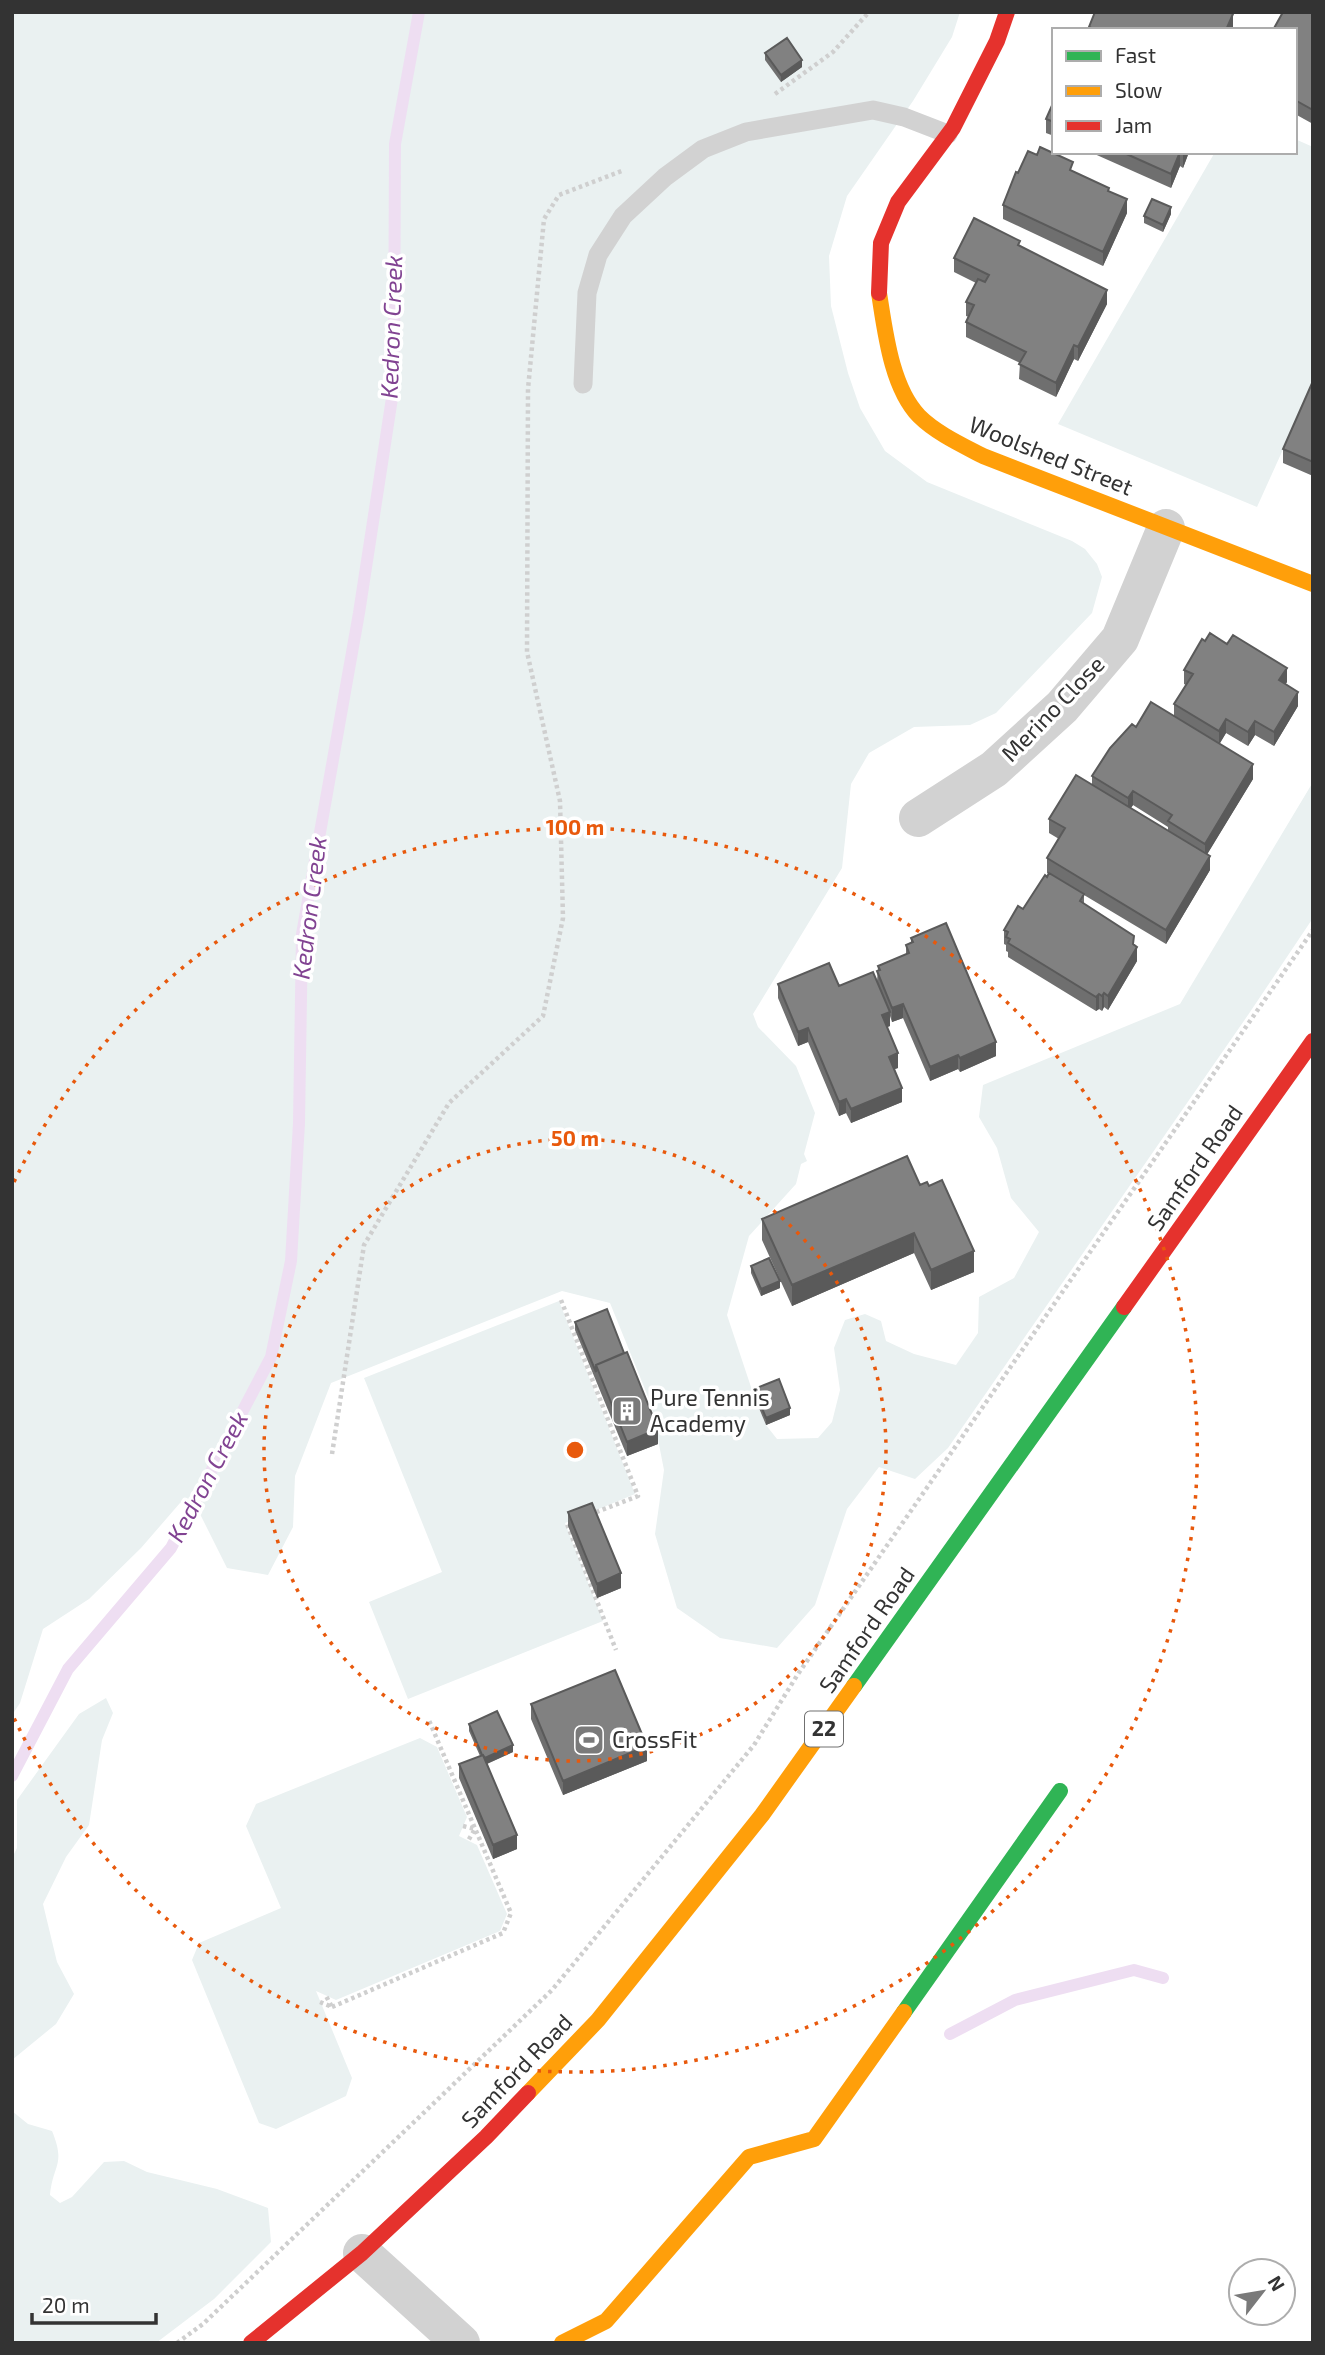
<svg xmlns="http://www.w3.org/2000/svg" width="1325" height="2355" font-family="'Exo 2',sans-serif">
  <rect width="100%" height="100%" fill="#fff"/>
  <path fill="#eaf1f1" d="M12 12H960L952 37 913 101 847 196 829 256 831 306 848 373 860 408 885 451 927 482 1072 541 1085 549 1097 564 1102 577 1092 613 996 713 970 725 914 727 869 753 851 784 842 868 753 1014 758 1027 796 1066 815 1113 804 1154 807 1161 801 1164 796 1184 749 1236 727 1315 754 1396 766 1425 777 1439 818 1438 832 1422 840 1390 834 1348 845 1320 865 1314 881 1321 886 1341 914 1354 956 1365 978 1333 979 1297 1014 1278 1039 1232 1011 1198 997 1148 979 1117 983 1085 1180 1004 1313 782V918L1248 1015 948 1448 915 1479 879 1467 847 1509 815 1605 777 1648 720 1638 677 1608 655 1534 664 1470 651 1404 610 1303 562 1291 331 1383 295 1476 293 1527 268 1575 227 1568 197 1508 180 1503 141 1548 89 1599 43 1629 20 1703 12 1715Z
    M1295 139 1313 147V383L1257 507 1058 424 1215 152H1295Z
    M559 1301 635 1494 565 1523 603 1621 408 1699 369 1602 442 1572 364 1378Z
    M106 1698 113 1713 102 1740 89 1825 66 1857 43 1904 57 1962 74 1994 56 2024 12 2060V1858L17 1848V1800L79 1714Z
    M420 1738 437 1747 467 1817 459 1836 477 1845 507 1914 500 1931 336 2000 316 1991 352 2078 346 2096 276 2129 259 2123 192 1960 199 1943 281 1908 246 1826 256 1804Z
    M12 2111 28 2124 52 2131C66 2165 53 2164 50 2195L60 2203 72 2197 104 2162 124 2161 147 2172 217 2189 268 2208 271 2242 214 2299 156 2343H12Z"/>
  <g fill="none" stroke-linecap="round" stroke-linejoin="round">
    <path stroke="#eedef2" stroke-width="12" d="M12 1776 68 1669 171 1548 271 1357 291 1261 299 1123 302 934 359 613 394 385 395 144 419 12
      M950 2034 1015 2000 1134 1970 1163 1978"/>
    <path stroke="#cfcfcf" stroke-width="4.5" stroke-dasharray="3.5 3.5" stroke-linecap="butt" d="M775 94 833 52 869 12
      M561 1300 638 1496 594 1513
      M332 1454 364 1245 449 1103 543 1016 563 918 560 801 527 652 528 389 544 219 559 195 624 170
      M573 1522 567 1524 616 1650
      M463 1826 475 1829 468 1841
      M320 2002 332 2007 326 1996
      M332 2007 503 1933 511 1913 428 1718
      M177 2343 203 2324 552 1990 754 1745 798 1674 1313 930"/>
    <path stroke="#d2d2d2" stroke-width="19" d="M583 384 587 293 598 255 623 216 665 177 703 149 746 132 873 110 904 117 948 134"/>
    <path stroke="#d2d2d2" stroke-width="38" d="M918 818 994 769 1062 707 1120 639 1166 528
      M362 2253 461 2343"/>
    <path stroke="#30b455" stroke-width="16" d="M854 1686 1124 1307
      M904 2012 1060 1791"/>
    <path stroke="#ff9f0a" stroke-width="16" d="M879 293C885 330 891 387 919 416 936 433 962 445 983 456L1313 584
      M528 2093 598 2020 762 1815 854 1686
      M562 2343 606 2321 749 2157 814 2139 904 2012"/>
    <path stroke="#e5322d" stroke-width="16" d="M879 293 881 243 898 202 953 128 997 41 1007 12
      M1124 1307 1313 1041
      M251 2343 362 2253 486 2137 528 2093"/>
  </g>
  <path fill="#6f6f6f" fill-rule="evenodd" d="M1313 12V124L1295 114V30Z
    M765 53 802 67 781 82 765 60Z
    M1054 101V136L1046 133V119Z
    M1090 152H1189L1183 168 1180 166 1171 188Z
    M1073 171 1109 191 1127 213 1103 266 1003 219V205L1018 173Z
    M1171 214 1163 232 1144 223V216Z
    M1020 246 1107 304 1078 361 1074 359 1056 397 1019 379 1020 363 966 337V322L969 317 966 316V302L976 283 954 272V258Z
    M1313 381V476L1283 463V449Z
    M1184 670 1287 682 1285 684 1298 706 1274 746 1255 735 1248 746 1226 733 1219 744 1253 779 1207 854 1210 870 1166 944 1084 895V904L1134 945 1137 961 1108 1010 1104 1007 1102 1011 1099 1009 1096 1011 1008 957V952L1006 951V945L1004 944V930L1023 909 1049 874 1047 873V858L1059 839 1049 833V819L1092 785V776L1136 727 1174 716V704L1186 685 1184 684ZM1133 805 1168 827V831L1131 808Z
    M911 938 996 1056 960 1072 958 1069 930 1081 903 1018 892 1022 890 1016V1026L887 1027 898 1068 894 1069 902 1102 851 1123 846 1113 839 1116 808 1042 798 1046 778 998V984L839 986 877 982 878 966 906 954V945L911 942Z
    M920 1185 974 1272 931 1290 914 1253 792 1306 762 1240V1219Z
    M751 1266 780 1288 761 1296 751 1273Z
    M575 1322 658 1444 627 1456 575 1330Z
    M754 1389 790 1415 766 1425 754 1396Z
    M568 1512 621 1588 597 1598 568 1526Z
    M531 1704 647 1761 563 1795 531 1719Z
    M469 1724 513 1752 487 1764 517 1849 493 1859 459 1778V1764L480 1756 469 1731Z"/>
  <path fill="#5a5a5a" d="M1233 14V28L1232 30H1226Z
    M802 60V67L781 82V75Z
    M1180 152V166L1171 188V174Z
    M1183 152H1189L1183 168Z
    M1127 199V213L1103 266V252Z
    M1171 207V214L1163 232V225Z
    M1107 290V304L1078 361V347Z
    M1074 345V359L1056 397V383Z
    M1287 668V682L1279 694V680Z
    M1298 692V706L1274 746V732Z
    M1226 719V733L1219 745V731Z
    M1255 721V735L1248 746V732Z
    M1253 764V779L1205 858V844Z
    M1133 791V805L1128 812V798Z
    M1210 856V870L1166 944V930Z
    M1134 936V950L1137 947V961L1108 1010V996L1133 944Z
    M1104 993V1007L1102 1011V996Z
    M1099 994V1009L1096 1011V997Z
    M903 1004V1018L892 1022V1008Z
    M890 1012V1026L882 1029V1015Z
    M808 1028V1042L798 1046V1032Z
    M996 1042V1056L960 1072V1058Z
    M898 1053V1068L889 1071V1057Z
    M958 1055V1069L930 1081V1067Z
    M902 1088V1102L851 1123V1109Z
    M846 1099V1113L839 1116V1102Z
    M914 1233V1253L792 1306V1285Z
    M974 1251V1272L931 1290V1270Z
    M780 1281V1288L761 1296V1289Z
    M790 1408V1415L766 1425V1418Z
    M658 1429V1444L627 1456V1442Z
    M621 1573V1588L597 1598V1584Z
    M513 1745V1752L484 1765V1758Z
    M647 1746V1761L563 1795V1781Z
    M517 1835V1849L493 1859V1845Z"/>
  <path fill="#818181" stroke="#5a5a5a" stroke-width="2" d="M1095 12H1229L1233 14 1226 30H1096L1089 27Z
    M1283 12H1313V110L1295 100V30H1273Z
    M787 38 802 60 781 75 765 53Z
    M1054 101V122L1046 119Z
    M1040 147 1073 162 1070 170 1109 188 1108 191 1127 199 1103 252 1003 205 1016 172 1018 173 1028 151 1037 155Z
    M1122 152H1183V153L1180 152 1171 174Z
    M1152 199 1171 207 1163 225 1144 216Z
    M974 218 1020 241 1018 245 1107 290 1078 347 1074 345 1056 383 1019 364 1026 352 966 322 974 305 966 302 978 279 985 282 989 275 954 258Z
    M1313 381V462L1283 449Z
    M1210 633 1227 644 1233 635 1287 668 1279 680 1298 692 1274 732 1255 721 1248 732 1226 719 1219 731 1174 704 1193 674 1184 670 1202 639 1205 641Z
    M1151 702 1253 764 1205 844 1168 821 1172 815 1133 791 1128 798 1092 776 1110 748 1132 724 1136 727Z
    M1076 775 1210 856 1166 930 1047 858 1065 828 1049 819Z
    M1049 873 1084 894 1080 901 1134 936 1133 944 1137 947 1108 996 1104 993 1102 996 1099 994 1096 997 1008 943 1010 939 1006 937 1008 932 1004 930 1018 906 1023 909 1045 875 1047 877Z
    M946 923 996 1042 960 1058 958 1055 930 1067 903 1004 892 1008 877 971 880 970 878 966 909 953 906 945 913 942 911 938Z
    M829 963 839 986 873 972 890 1012 882 1015 898 1053 889 1057 902 1088 851 1109 846 1099 839 1102 808 1028 798 1032 778 984Z
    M907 1156 920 1185 927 1182 929 1186 942 1180 974 1251 931 1270 914 1233 792 1285 762 1219Z
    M769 1258 780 1281 761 1289 751 1266Z
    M607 1309 624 1353 596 1365V1372L575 1322Z
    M627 1352 658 1429 627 1442 596 1365Z
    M779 1379 790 1408 766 1418 754 1389Z
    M592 1503 621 1573 597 1584 568 1512Z
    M615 1670 647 1746 563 1781 531 1704Z
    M497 1711 513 1745 485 1758 483 1755H482L469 1724Z
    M483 1755 517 1835 493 1845 459 1764Z"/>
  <g fill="none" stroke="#e8590c" stroke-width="3.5" stroke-dasharray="3.5 7">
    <circle cx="575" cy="1450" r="311"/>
    <path d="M14 1182A622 622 0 1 1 14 1718"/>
  </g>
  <defs>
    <g id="building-square" transform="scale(1.575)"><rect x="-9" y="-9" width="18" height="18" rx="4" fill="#7a7a7a" stroke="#fff"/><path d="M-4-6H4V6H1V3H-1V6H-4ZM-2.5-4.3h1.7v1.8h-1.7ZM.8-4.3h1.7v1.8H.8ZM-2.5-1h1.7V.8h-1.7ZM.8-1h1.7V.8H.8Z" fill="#fff"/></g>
    <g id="stadium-square" transform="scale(1.575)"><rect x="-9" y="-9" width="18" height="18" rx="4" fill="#7a7a7a" stroke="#fff"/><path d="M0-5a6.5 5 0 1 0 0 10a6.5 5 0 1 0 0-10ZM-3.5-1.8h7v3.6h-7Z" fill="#fff"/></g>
  </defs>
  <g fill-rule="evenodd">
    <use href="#building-square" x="627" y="1411"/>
    <use href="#stadium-square" x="589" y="1740"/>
  </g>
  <g text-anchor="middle" stroke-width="7" stroke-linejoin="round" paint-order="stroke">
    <rect fill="#fff" stroke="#707070" stroke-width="2" x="805" y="1711.5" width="38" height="35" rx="5"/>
    <g font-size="21" font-weight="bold" fill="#333">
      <text x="824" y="1736">22</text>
    </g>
    <g font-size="23" fill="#333" stroke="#fff">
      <text transform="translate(1051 456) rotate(22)" y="8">Woolshed Street</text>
      <text transform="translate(1053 709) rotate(-46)" y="8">Merino Close</text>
      <text transform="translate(1195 1168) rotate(-55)" y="8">Samford Road</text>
      <text transform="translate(867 1630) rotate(-55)" y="8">Samford Road</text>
      <text transform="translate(517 2071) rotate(-46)" y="8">Samford Road</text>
    </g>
    <g font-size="23" fill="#333" stroke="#fff" text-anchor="start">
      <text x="650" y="1406">Pure Tennis<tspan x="650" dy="26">Academy</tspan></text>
      <text x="612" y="1748">CrossFit</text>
    </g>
    <g font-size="24" font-style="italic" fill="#814392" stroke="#fff">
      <text transform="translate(392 327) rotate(-88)" y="8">Kedron Creek</text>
      <text transform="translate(310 908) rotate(-83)" y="8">Kedron Creek</text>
      <text transform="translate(208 1477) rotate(-62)" y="8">Kedron Creek</text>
    </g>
  </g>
  <circle cx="575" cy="1450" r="10" fill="#e8590c" stroke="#fff" stroke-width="3.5"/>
  <g font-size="21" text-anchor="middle" font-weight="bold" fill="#e8590c" stroke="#fff" stroke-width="7" stroke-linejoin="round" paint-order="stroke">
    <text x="575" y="835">100 m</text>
    <text x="575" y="1146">50 m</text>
  </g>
  <rect width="1325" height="2355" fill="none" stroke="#333333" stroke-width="28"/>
  <rect x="1052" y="28" width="245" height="126" fill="#ffffff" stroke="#adadad" stroke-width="2"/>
  <rect x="1066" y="51" width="35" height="10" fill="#30b455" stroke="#adadad" stroke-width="2"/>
  <text x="1115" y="63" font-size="21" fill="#333333">Fast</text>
  <rect x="1066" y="86" width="35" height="10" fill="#ff9f0a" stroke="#adadad" stroke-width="2"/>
  <text x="1115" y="98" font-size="21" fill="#333333">Slow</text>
  <rect x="1066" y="121" width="35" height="10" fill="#e5322d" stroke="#adadad" stroke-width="2"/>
  <text x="1115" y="133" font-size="21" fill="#333333">Jam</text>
  <g transform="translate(1262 2292) rotate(59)"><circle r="33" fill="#ffffff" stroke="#adadad" stroke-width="2"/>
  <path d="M0-5L12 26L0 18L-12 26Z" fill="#7a7a7a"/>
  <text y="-10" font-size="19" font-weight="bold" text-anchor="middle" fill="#333333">N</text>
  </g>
  <path d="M32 2313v10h124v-10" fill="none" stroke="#333333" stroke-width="3.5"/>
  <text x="42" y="2313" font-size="21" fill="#333333" stroke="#ffffff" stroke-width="5" paint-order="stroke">20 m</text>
</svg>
